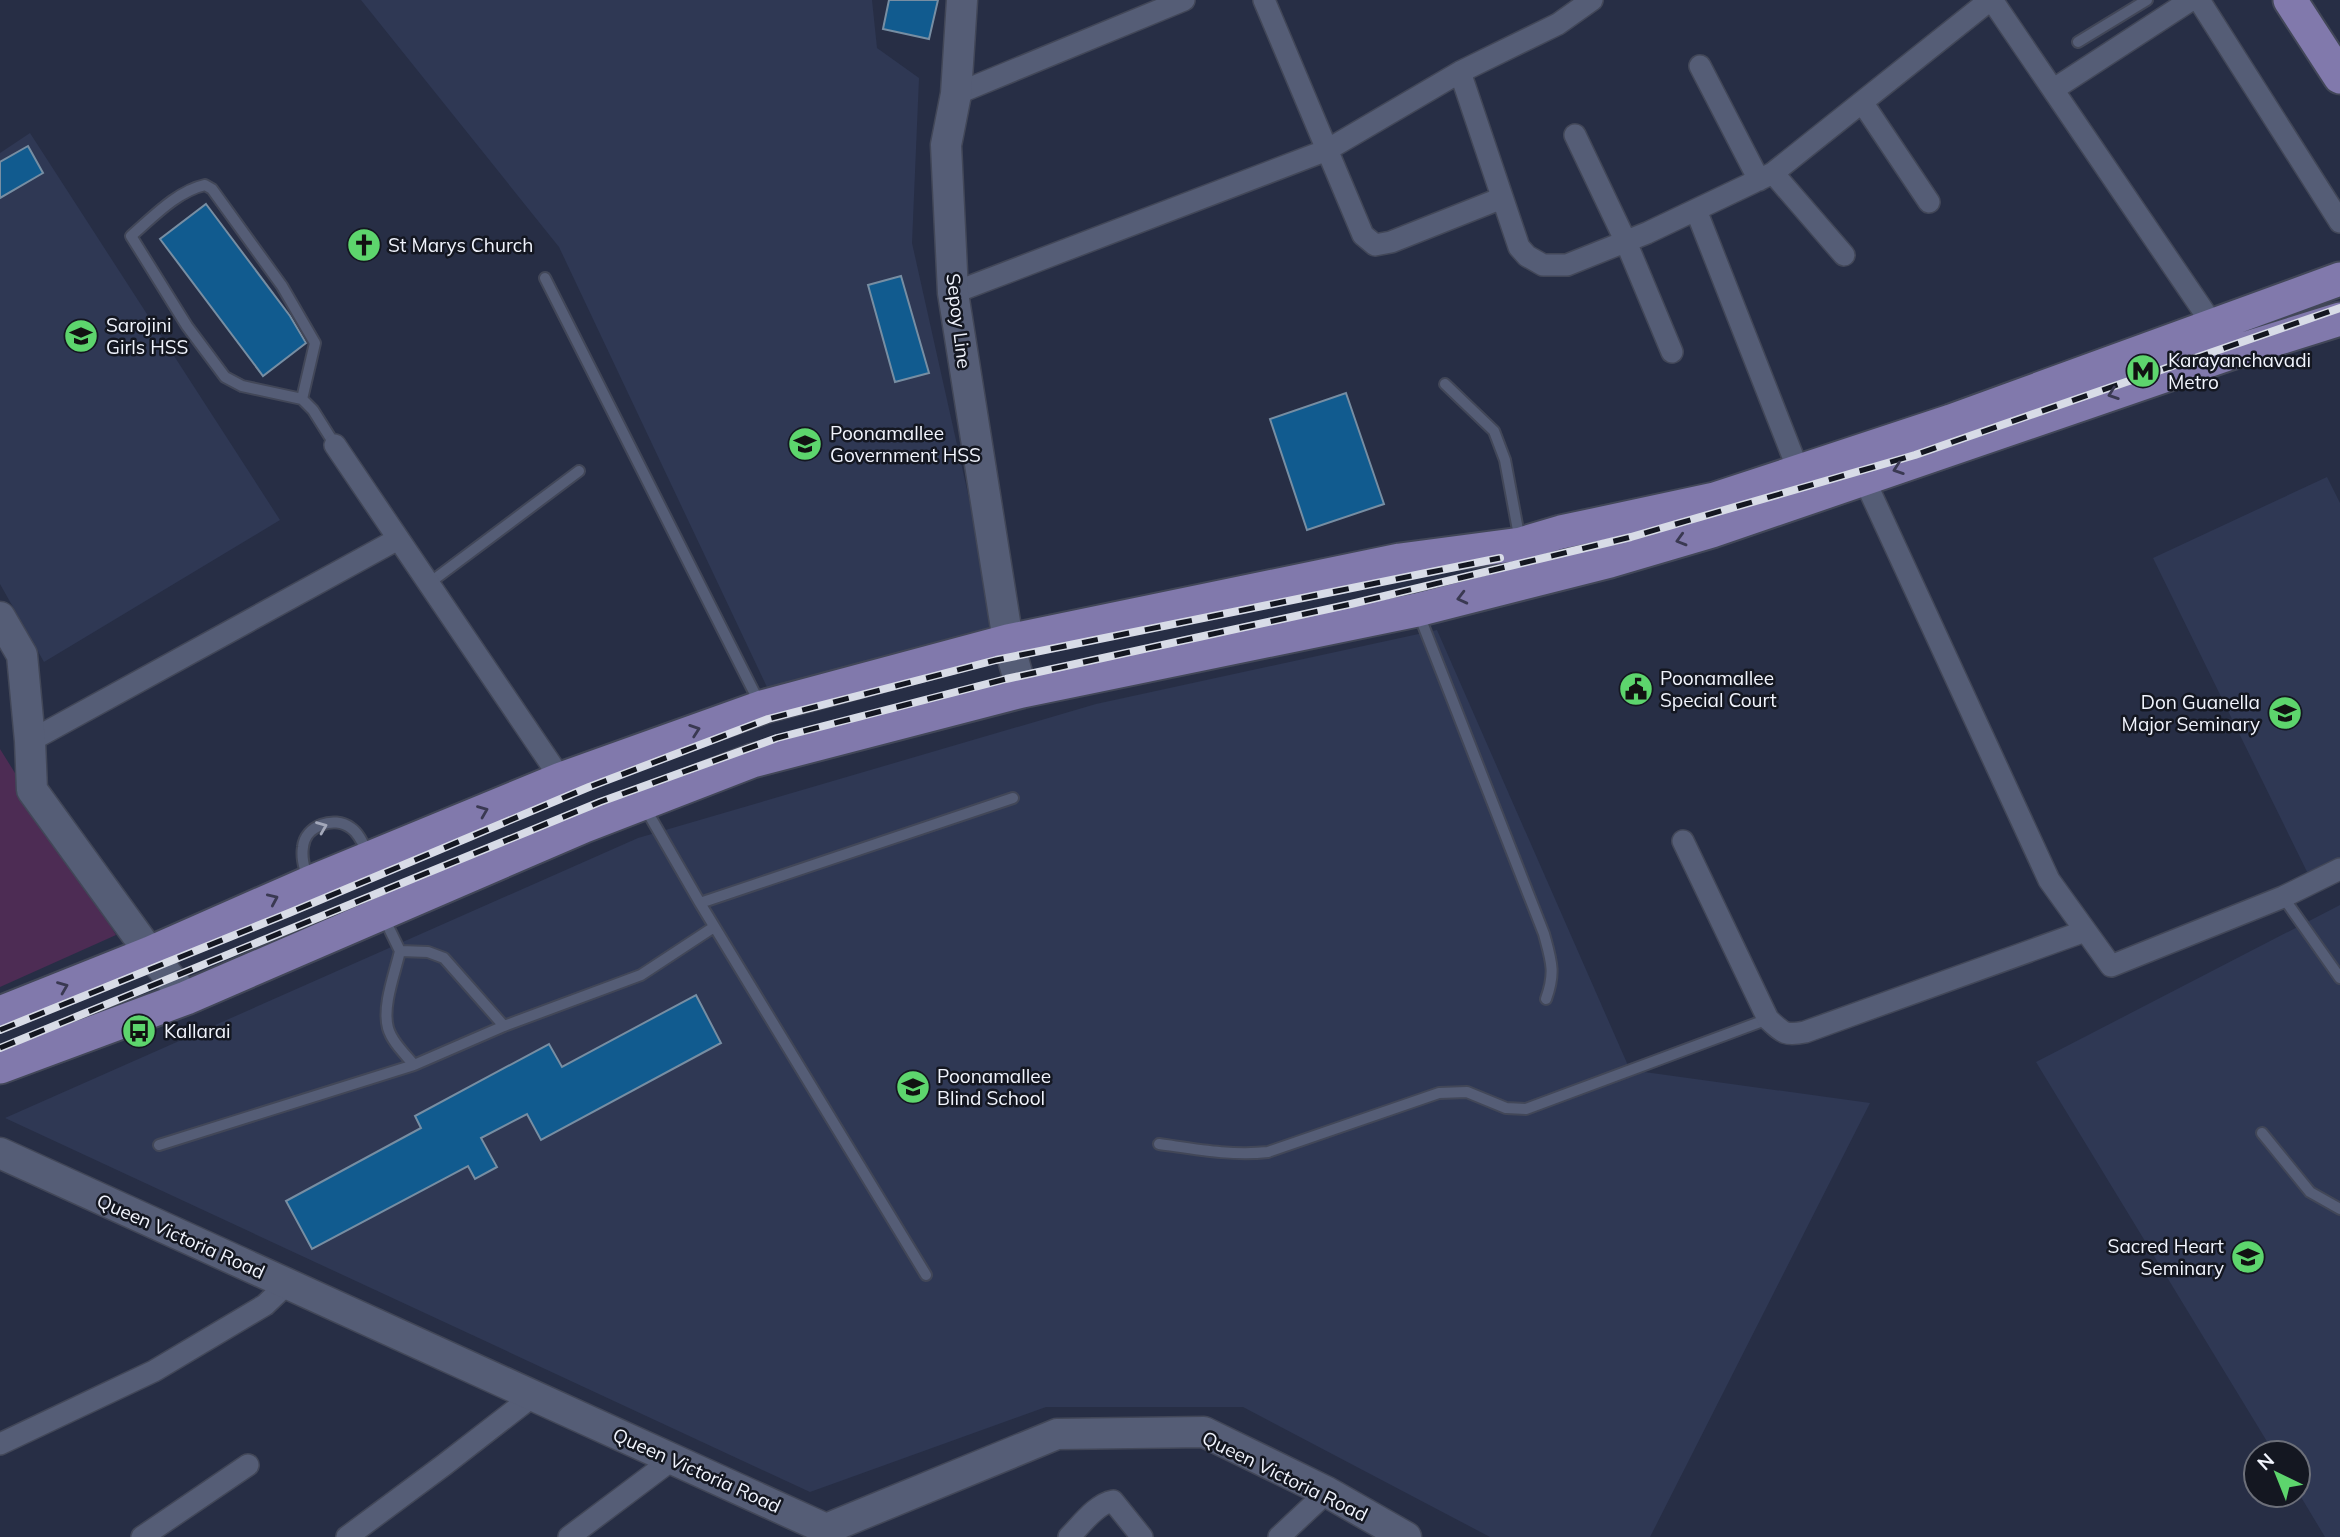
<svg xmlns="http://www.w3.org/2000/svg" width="2340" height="1537" font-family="Mulish,sans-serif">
  <rect width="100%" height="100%" fill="#272e45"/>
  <path fill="#2f3854" d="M361 0H872L877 48 919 78 912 243 1001 642 774 702 559 247Z
    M30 133 280 520 44 662 0 584V153Z
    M2327 477 2340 503V868L2312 882 2153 558Z
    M1437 630 1630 1070 1870 1103 1650 1537H1490L1243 1407H1046L810 1492 5 1118 638 838 1096 704Z
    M2340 905V1537H2325L2298 1492V1453H2274L2036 1062Z"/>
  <path fill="#4d2c54" d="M0 749 116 935 0 987Z"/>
  <path fill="#115b8f" stroke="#778ea3" stroke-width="2" d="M889 0H938L929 39 883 29Z
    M28 146 43 173 0 198V162Z
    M206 204 290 316 306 343 263 376 160 239Z
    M901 276 929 373 895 382 868 285Z
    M1346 393 1384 504 1307 530 1270 419Z
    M696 995 721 1043 541 1140 527 1114 481 1138 497 1167 475 1179 468 1166 312 1249 286 1201 421 1128 415 1116 549 1044 562 1067Z"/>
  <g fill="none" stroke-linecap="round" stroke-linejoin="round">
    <g stroke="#424758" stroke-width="14">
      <path id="lane" d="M2078 42 2147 0
        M545 278 760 704
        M1445 384 1494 431 1505 460 1520 541
        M302 399 315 343 282 286 212 189 205 185C177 191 152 218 131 236L187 326 225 377 242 386 302 399 313 410 335 445
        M428 584 579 471
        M1418 612 1544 934C1551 960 1556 972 1546 999
        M644 806 700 903 926 1275
        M308 880C305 869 301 859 303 847 305 826 334 815 351 828 360 834 364 846 369 856
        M2283 897 2340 978
        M700 903 1013 798
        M384 918 400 951 428 952 444 958 504 1026 641 975 714 927
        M414 1065 504 1026
        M2262 1133 2310 1192 2340 1209
        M1159 1144C1195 1149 1231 1156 1268 1152L1439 1093 1467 1092 1506 1108 1526 1109 1768 1019
        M159 1145 414 1065C405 1054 392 1042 388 1028 382 1006 395 973 400 951"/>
    </g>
    <g stroke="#424758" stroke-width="24">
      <path id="street" d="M1264 0 1363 235 1375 245 1391 242 1502 198
        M1992 0 2213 325
        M2199 0 2340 222
        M1700 66 1759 180
        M1460 72 1519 247 1527 256 1543 265H1567L1647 233 1773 173 1990 0
        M2054 89 2191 0
        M956 94 1184 0
        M1862 102 1929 202
        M1575 135 1626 242 1672 352
        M1773 173 1844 255
        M1696 210 1799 472
        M953 293 1327 150 1460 72 1558 24 1592 0
        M335 445 561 779
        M1859 468 2049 880 2111 966 2283 897 2340 869
        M30 741 398 539
        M1683 841 1768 1019C1783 1033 1785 1036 1805 1032L2085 931
        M0 1444 154 1371 265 1305 287 1284
        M142 1537 248 1465
        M347 1537 444 1465 533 1396
        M569 1537 673 1459
        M1069 1537C1081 1525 1096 1504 1113 1501L1142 1537
        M1279 1537 1327 1492"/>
    </g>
    <g stroke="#424758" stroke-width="33">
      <path id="secondary" d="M962 0 956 94 946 145 953 293 1008 641 1022 691
        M0 617 22 655 30 741 32 790 150 953 186 998
        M0 1153 826 1529 1057 1434 1204 1432 1327 1492 1406 1537"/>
    </g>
    <g stroke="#424758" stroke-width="37">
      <path id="primary" d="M2290 0 2340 77
        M0 1013 150 953 309 883 561 779 762 707 1008 641 1400 560 1521 544 1561 532 1715 499 1951 421 2340 279
        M0 1067 186 998 584 826 752 761 1022 691 1417 610 1610 561 1712 531 2231 353 2340 319"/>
    </g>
    <use href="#lane" stroke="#555d76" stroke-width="10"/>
    <use href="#street" stroke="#555d76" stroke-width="21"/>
    <use href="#secondary" stroke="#555d76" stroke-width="30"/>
    <use href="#primary" stroke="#8179ac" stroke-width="33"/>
    <g stroke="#d8dce7" stroke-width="8">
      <path id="rail" d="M0 1030 289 913 589 787 768 719 996 660 1500 558
        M0 1048 600 802 777 738 1006 679 1351 604 1631 537 1915 455 2340 308"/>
    </g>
    <use href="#rail" stroke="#141721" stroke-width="5" stroke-dasharray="16" stroke-linecap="butt"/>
  </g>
  <defs><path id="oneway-chevron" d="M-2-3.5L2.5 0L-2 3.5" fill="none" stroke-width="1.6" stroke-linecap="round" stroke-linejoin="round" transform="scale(1.75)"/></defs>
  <g stroke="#3a3952">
    <use href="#oneway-chevron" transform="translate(2113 394) rotate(161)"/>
    <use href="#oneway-chevron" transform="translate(1898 469) rotate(161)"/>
    <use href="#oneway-chevron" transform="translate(1681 540) rotate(164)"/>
    <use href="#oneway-chevron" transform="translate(1462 598) rotate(166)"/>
    <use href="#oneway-chevron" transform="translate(695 730) rotate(-19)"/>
    <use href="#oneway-chevron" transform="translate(483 811) rotate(-22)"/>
    <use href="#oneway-chevron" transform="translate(273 899) rotate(-24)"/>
    <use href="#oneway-chevron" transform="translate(63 987) rotate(-22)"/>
  </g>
  <use stroke="#a3a8ba" href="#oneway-chevron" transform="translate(322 827) rotate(-22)"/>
  <defs>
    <g id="church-disc" transform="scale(1.75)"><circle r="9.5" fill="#5dd56d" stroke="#141721"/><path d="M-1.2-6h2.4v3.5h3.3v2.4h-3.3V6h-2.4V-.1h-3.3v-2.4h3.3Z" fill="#111"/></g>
    <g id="school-disc" transform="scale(1.75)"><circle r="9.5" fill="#5dd56d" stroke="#141721"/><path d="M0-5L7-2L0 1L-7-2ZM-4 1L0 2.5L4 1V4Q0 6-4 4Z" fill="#111"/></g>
    <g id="metro-disc" transform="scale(1.75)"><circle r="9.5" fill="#5dd56d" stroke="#141721"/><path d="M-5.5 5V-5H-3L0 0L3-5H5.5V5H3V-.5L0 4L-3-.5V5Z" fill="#111"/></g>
    <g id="civic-disc" transform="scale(1.75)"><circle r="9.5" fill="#5dd56d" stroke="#141721"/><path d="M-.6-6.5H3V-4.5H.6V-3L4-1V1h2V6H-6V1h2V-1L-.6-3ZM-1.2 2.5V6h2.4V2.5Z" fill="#111"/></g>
    <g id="bus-disc" transform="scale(1.75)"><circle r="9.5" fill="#5dd56d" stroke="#141721"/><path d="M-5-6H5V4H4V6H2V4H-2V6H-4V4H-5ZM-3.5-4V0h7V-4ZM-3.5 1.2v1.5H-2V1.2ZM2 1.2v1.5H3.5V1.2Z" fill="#111"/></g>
    <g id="university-disc" transform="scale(1.75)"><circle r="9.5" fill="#5dd56d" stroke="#141721"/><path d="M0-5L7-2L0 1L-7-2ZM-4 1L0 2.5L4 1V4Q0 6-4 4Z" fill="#111"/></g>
  </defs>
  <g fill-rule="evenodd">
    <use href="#church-disc" x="364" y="245"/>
    <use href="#school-disc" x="81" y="336"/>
    <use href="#metro-disc" x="2143" y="371"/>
    <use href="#school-disc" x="805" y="444"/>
    <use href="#civic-disc" x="1636" y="689"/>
    <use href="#school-disc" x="2285" y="713"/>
    <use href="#bus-disc" x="139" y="1031"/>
    <use href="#school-disc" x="913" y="1087"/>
    <use href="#university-disc" x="2248" y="1257"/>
  </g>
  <g text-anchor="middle" stroke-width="5" stroke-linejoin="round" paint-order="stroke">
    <g font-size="19" fill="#f1f4fd" stroke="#141721" text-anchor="start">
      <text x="388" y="252">St Marys Church</text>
      <text x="106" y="332">Sarojini<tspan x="106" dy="22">Girls HSS</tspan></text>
      <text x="2168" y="367">Karayanchavadi<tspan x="2168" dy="22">Metro</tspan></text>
      <text x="830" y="440">Poonamallee<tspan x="830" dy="22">Government HSS</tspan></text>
      <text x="1660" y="685">Poonamallee<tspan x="1660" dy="22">Special Court</tspan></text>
      <text x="2260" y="709" text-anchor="end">Don Guanella<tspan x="2260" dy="22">Major Seminary</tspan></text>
      <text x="164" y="1038">Kallarai</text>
      <text x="937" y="1083">Poonamallee<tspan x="937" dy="22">Blind School</tspan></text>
      <text x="2224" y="1253" text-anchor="end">Sacred Heart<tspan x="2224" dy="22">Seminary</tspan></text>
    </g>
    <g font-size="19" fill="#f1f4fd" stroke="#141721">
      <text transform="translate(959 321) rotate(83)" y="7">Sepoy Line</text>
      <text transform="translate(181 1236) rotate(24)" y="7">Queen Victoria Road</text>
      <text transform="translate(697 1470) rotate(24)" y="7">Queen Victoria Road</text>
      <text transform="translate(1285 1476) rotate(26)" y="7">Queen Victoria Road</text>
    </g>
  </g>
  <g transform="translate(2277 1474) rotate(317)"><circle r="33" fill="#141721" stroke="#6c6f79" stroke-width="2"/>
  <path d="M0-5L12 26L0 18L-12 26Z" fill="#5dd56d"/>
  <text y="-10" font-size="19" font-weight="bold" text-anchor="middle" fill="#f1f4fd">N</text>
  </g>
</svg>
